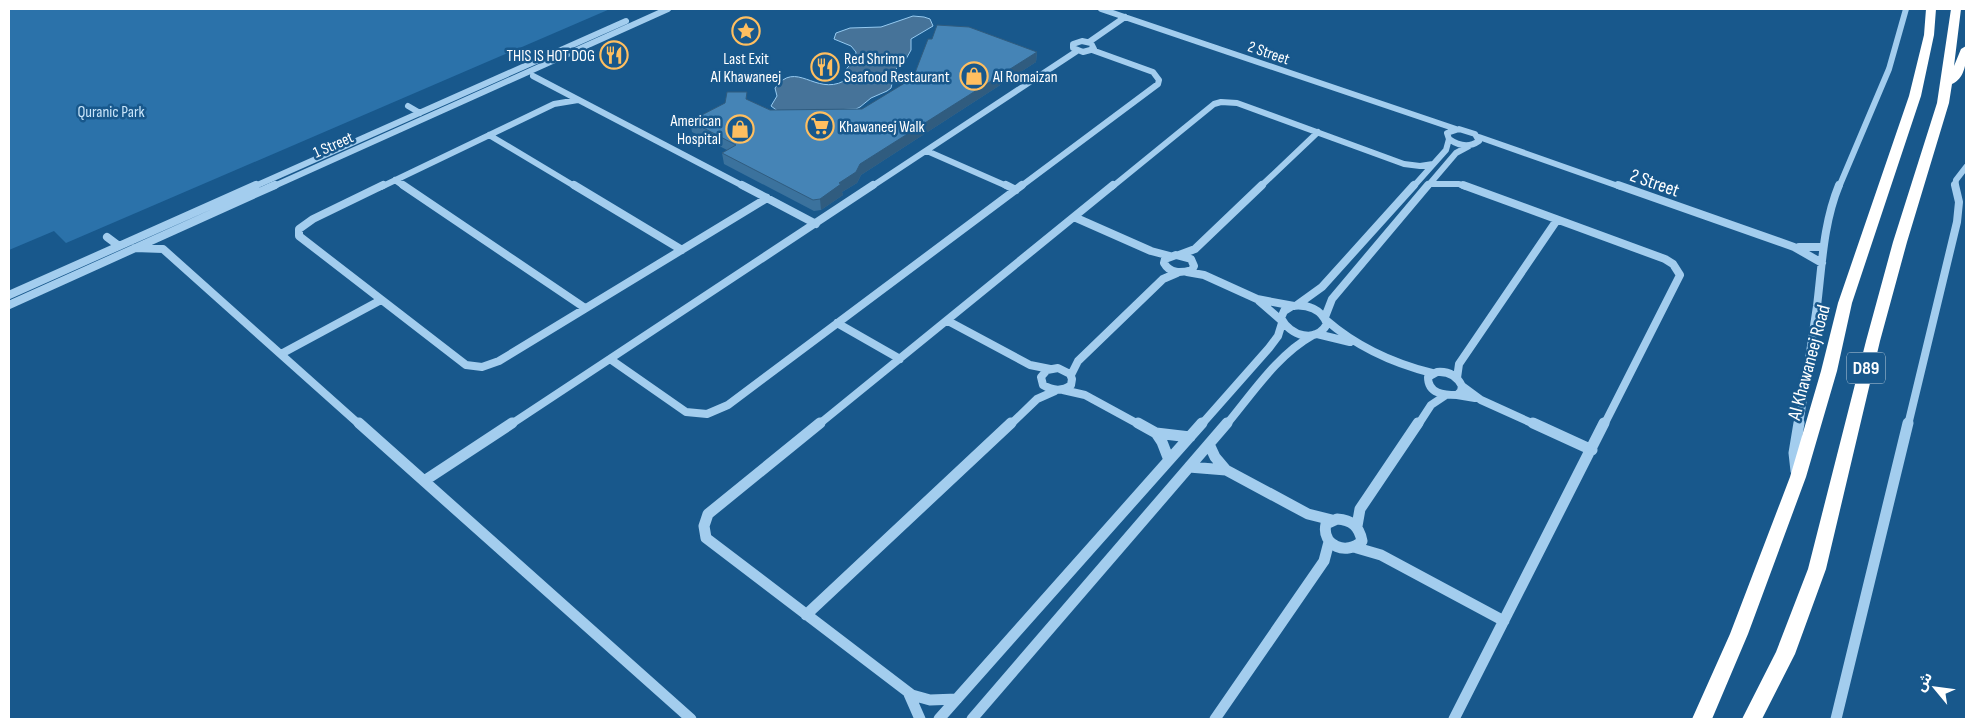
<svg xmlns="http://www.w3.org/2000/svg" width="1975" height="728" font-family="'Sofia Sans Condensed','Noto Sans Arabic',sans-serif">
  <rect width="100%" height="100%" fill="#18588c"/>
  <path fill="#2b72aa" d="M9 9H610L66 243 54 231 9 250Z"/>
  <path fill="#467399" stroke="#95caf1" d="M913 16 924 17 930 19 933 26 911 39V50L906 59 895 70 891 88 887 91 871 98 860 107 856 109 779 112 771 106 777 96 775 88C796 59 815 96 844 81L847 68 855 60 856 52 851 46 834 39 836 33 850 28 881 27Z"/>
  <g fill="none" stroke-linecap="round" stroke-linejoin="round">
    <path stroke="#a3cdee" stroke-width="6" d="M1101 9 1456 129
      M1082 41 1091 43 1094 49 1083 52 1073 48V44Z
      M1089 42 1125 17
      M533 76 745 187
      M408 106 420 113
      M1459 129 1475 134 1479 141C1469 148 1459 146 1449 139L1447 133Z
      M489 135 576 187
      M1479 137 1621 187
      M927 151 1009 187
      M395 180 405 187
      M1429 184H1459L1466 187
      M253 187 626 21
      M272 187 668 9
      M381 187 554 104 578 100
      M871 187 1077 51
      M1020 187 1158 84 1159 80 1153 72 1092 50
      M1112 187 1214 104 1221 102 1237 103 1404 164 1420 166 1433 164
      M1260 187 1318 132
      M1413 187 1446 150 1449 139
      M1427 187 1456 153 1469 146
      M1839 187 1889 69 1906 9
      M1955 187 1956 180 1966 167"/>
    <path stroke="#a3cdee" stroke-width="8" d="M383 185 313 219 299 229V236L466 365 482 367 499 361 767 198
      M403 185 585 308
      M574 185 682 250
      M742 185 816 224
      M1006 185 1016 190
      M1463 185 1665 259 1673 264 1680 275 1604 425
      M1618 185 1794 247 1822 263
      M1074 217 1151 251 1170 256
      M107 237 119 246
      M1799 247H1823
      M135 248 163 249 360 425
      M1176 255 1191 259 1194 266 1192 270C1181 273 1170 274 1164 263L1165 259Z
      M1179 255 1195 249 1262 185
      M1187 272 1204 275 1257 299 1294 306
      M9 295 256 185
      M1259 301 1282 321
      M9 305 275 185
      M1297 305 1322 287 1414 185
      M1292 306C1307 304 1322 309 1327 324 1316 344 1290 336 1281 318L1284 311Z
      M1325 317 1332 299 1428 185
      M1326 320C1357 347 1392 363 1432 373
      M948 321 1030 365 1050 369
      M837 323 900 359
      M1317 334 1350 342
      M281 354 381 300
      M610 359 686 412 707 414 728 405 1022 185
      M1058 368 1070 374 1072 379 1071 385C1062 392 1053 391 1043 385L1041 377 1047 370Z
      M1437 372C1449 371 1457 376 1462 386L1461 391 1457 395C1444 395 1428 394 1428 377Z
      M1071 375 1078 361 1163 279 1177 273
      M1457 378 1459 364 1557 220
      M1462 386 1481 400 1536 425
      M1063 390 1085 395 1140 425
      M1457 395 1475 398
      M510 425 873 185
      M818 425 1113 185
      M1010 425 1037 399 1055 391
      M1201 425 1269 348 1278 336 1282 323
      M1226 425C1252 394 1277 355 1313 335
      M1418 425 1431 405 1446 395
      M1799 425C1805 385 1811 346 1817 306 1822 266 1823 224 1839 185
      M1908 425 1957 222 1959 202 1955 185"/>
    <path stroke="#a3cdee" stroke-width="11" d="M359 423 691 719
      M820 423 708 514 704 526 706 538 912 695 930 700 957 699
      M1138 423 1156 433 1190 437
      M1533 423 1592 450
      M1156 433 1162 442 1169 460
      M1209 444 1215 457 1226 470 1308 514 1332 520
      M1189 467 1226 470
      M1796 471 1794 453 1799 423
      M424 481 512 423
      M1337 519C1352 520 1359 526 1362 541 1347 556 1321 546 1326 524Z
      M1357 526 1360 509 1418 423
      M1357 548 1381 555 1504 621
      M806 615 1011 423
      M909 694 920 719
      M939 719 1202 423
      M972 719 1227 423
      M1215 719 1324 561 1329 542
      M1454 719 1604 423
      M1836 719 1908 423"/>
    <path fill="#fff" fill-rule="evenodd" d="M1926 9H1936L1934 35 1921 96 1852 303 1837 371 1806 477 1748 634 1712 719H1692L1730 634 1790 477 1821 371 1838 303 1909 96 1924 35Z
      M1951 9H1961L1954 66 1961 49 1966 46C1967 59 1966 78 1952 84L1949 103 1907 242 1880 341 1826 569 1795 654 1762 719H1742L1776 652 1808 569 1866 341 1893 242 1937 103Z"/>
  </g>
  <path fill="#3b729d" d="M1037 52 1036 62 861 175 857 183 842 192 843 195 821 210 814 211 724 164 722 153 727 150 692 132 690 121 748 100 770 110 862 109Z"/>
  <path fill="#305c7f" d="M1037 52 1036 62 861 175 857 183 842 192 843 195 821 210 820 199 860 164Z"/>
  <path fill="#4584b6" stroke="#305c7f" d="M937 25 969 27 1037 52 860 164 856 172 839 183 841 184 820 199 813 200 722 153 736 145 690 121 725 103 727 92H747L746 99 770 110 862 109 913 78 928 39H932Z"/>
  <defs>
    <g id="sight-ring" transform="scale(1.4375)"><circle r="9.5" fill="#18588c" stroke="#ffbf60" stroke-width="1.5"/><path d="M0-6L1.8-2.2L6-1.7L2.9 1.2L3.7 5.4L0 3.3L-3.7 5.4L-2.9 1.2L-6-1.7L-1.8-2.2Z" fill="#ffbf60"/></g>
    <g id="restaurant-ring" transform="scale(1.4375)"><circle r="9.5" fill="#18588c" stroke="#ffbf60" stroke-width="1.5"/><path d="M-5-6h1v4h1v-4h1v4h1v-4h1v5L-1.5 .5V6h-2V.5L-5-1ZM5-6V6H3V1.5H1.5Q1.5-4 5-6Z" fill="#ffbf60"/></g>
    <g id="shop-ring" transform="scale(1.4375)"><circle r="9.5" fill="#18588c" stroke="#ffbf60" stroke-width="1.5"/><path d="M-5-2.5h2.3a2.7 3.5 0 0 1 5.4 0H5L5.5 6h-11ZM-1.5-2.5h3a1.5 2.3 0 0 0-3 0Z" fill="#ffbf60"/></g>
    <g id="supermarket-ring" transform="scale(1.4375)"><circle r="9.5" fill="#18588c" stroke="#ffbf60" stroke-width="1.5"/><path d="M-6-5.5h2.5l.6 2H6L4.5 2H-2.5L-4.4-4H-6ZM-1.5 3.2a1.3 1.3 0 1 0 .1 0ZM3 3.2a1.3 1.3 0 1 0 .1 0Z" fill="#ffbf60"/></g>
  </defs>
  <g fill-rule="evenodd">
    <use href="#sight-ring" x="746" y="31"/>
    <use href="#restaurant-ring" x="614" y="55"/>
    <use href="#restaurant-ring" x="825" y="67"/>
    <use href="#shop-ring" x="974" y="76"/>
    <use href="#supermarket-ring" x="820" y="126"/>
    <use href="#shop-ring" x="740" y="129"/>
  </g>
  <g text-anchor="middle" stroke-width="5" stroke-linejoin="round" paint-order="stroke">
    <g font-size="16" fill="#fff" stroke="#18588c">
      <text transform="translate(1269 52) rotate(19)" y="6">2 Street</text>
      <text transform="translate(333 144) rotate(-24)" y="6">1 Street</text>
    </g>
    <g font-size="16" fill="#fff" stroke="#18588c" text-anchor="start">
      <text x="595" y="61" text-anchor="end">THIS IS HOT DOG</text>
      <text x="746" y="64" text-anchor="middle">Last Exit<tspan x="746" dy="18">Al Khawaneej</tspan></text>
      <text x="844" y="64">Red Shrimp<tspan x="844" dy="18">Seafood Restaurant</tspan></text>
      <text x="993" y="82">Al Romaizan</text>
      <text x="721" y="126" text-anchor="end">American<tspan x="721" dy="18">Hospital</tspan></text>
      <text x="839" y="132">Khawaneej Walk</text>
    </g>
    <g font-size="16" fill="#c9e5fa" stroke="#18588c">
      <text x="111" y="117">Quranic Park</text>
    </g>
    <rect fill="#18588c" stroke="#bacddc" stroke-width="1" x="1847" y="352.5" width="38" height="31" rx="4"/>
    <g font-size="18" font-weight="bold" fill="#fff">
      <text x="1866" y="374">D89</text>
    </g>
    <g font-size="19" fill="#fff" stroke="#18588c">
      <text transform="translate(1655 182) rotate(19)" y="7">2 Street</text>
      <text transform="translate(1808 362) rotate(-75)" y="7">Al Khawaneej Road</text>
    </g>
  </g>
  <rect width="1975" height="728" fill="none" stroke="#ffffff" stroke-width="20"/>
  <g transform="translate(1935 688) rotate(299)" stroke="#18588c" stroke-width="4" paint-order="stroke">
  <path d="M0-4L9 19L0 12L-9 19Z" fill="#ffffff"/>
  <text y="-8" font-size="14" font-weight="bold" text-anchor="middle" fill="#ffffff">ش</text>
  </g>
</svg>
